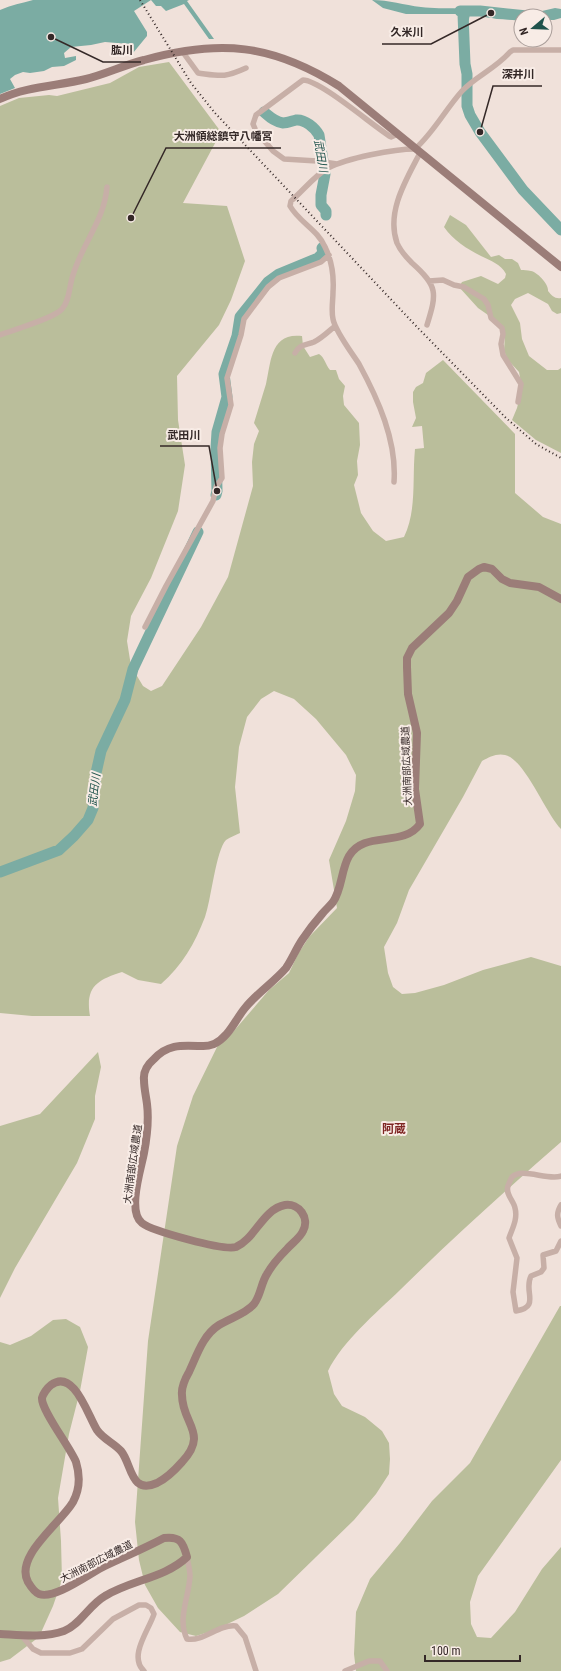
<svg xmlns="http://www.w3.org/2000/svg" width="561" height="1671" font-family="'Roboto Condensed','Noto Sans JP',sans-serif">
  <rect width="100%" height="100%" fill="#f0e1da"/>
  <path fill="#babe9b" d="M169 62 221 132 183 203 227 206 245 261 231 300 219 325 177 376 178 420 185 465 178 511 151 578 131 616 127 641 131 666 143 686 151 691 162 686 201 627 228 577 253 486 252 462 254 444 259 431 254 423C258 410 262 397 266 384 271 363 270 332 302 336L303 346 310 357 319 354C325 358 325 364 330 370H336L339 379 345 386 343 396 344 405 359 423 360 445 357 461 358 475 354 485 361 513 373 531 386 541 404 537C417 510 412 479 415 449L424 448 422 426 412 427 416 418 413 402V392L416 387 423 383 426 373 443 360 515 434V493L543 517 561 524V829C546 814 524 758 505 755 497 753 489 757 482 761L463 797 409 890 397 923 384 947 388 973 393 987 402 994 415 993 444 985 483 970 531 957 561 966V1142C506 1190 452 1239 400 1290 376 1313 342 1342 328 1371L334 1394 342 1406 365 1417 382 1431 389 1443 390 1459 389 1474 376 1494 354 1520 278 1594 244 1616 215 1630 196 1636 180 1632 158 1608 145 1585 139 1560 135 1522 148 1341 177 1146 193 1096 218 1045 233 1032 269 990 289 973 298 954 309 937 337 908 329 860 346 821 355 791 356 775 346 755 316 719 294 699 274 691 261 699 247 717 239 747 235 787 240 833C236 835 230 837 226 840 216 850 211 901 205 917 195 943 182 966 161 984L138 980 122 972C97 980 85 987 90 1016H32L0 1013V106L19 98 49 95 57 96 110 83 139 67Z
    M450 215 466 225 491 257 499 255 505 259H512L518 263 521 270C524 270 527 270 531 271 537 272 549 284 548 291 552 296 555 299 561 298V313L557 314 552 311 548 304 528 293 515 299 511 305 520 323 522 339 529 356 547 370H558L561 368V453L536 440 512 420 517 408 522 388 519 372 508 360 504 351 505 335 501 324 478 308 459 287 462 282 481 276 498 284 505 278 506 274C501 264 491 261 481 256 467 249 453 240 444 227Z
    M98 1052 101 1067 95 1096V1119L77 1163 15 1268 0 1298V1126L40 1114Z
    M560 1306H561V1460L478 1576 470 1602 471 1624 477 1637 491 1638 515 1612 542 1569 561 1547V1671H356L354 1654 356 1612 370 1579 400 1543 432 1501 470 1463Z
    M66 1319 80 1327 88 1347 80 1391 69 1434 58 1498 61 1541 62 1580 53 1606 39 1637 10 1659 0 1662V1342L10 1345 31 1336 53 1320Z"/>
  <path fill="#7baca3" d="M33 0H189L187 1 214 39H209L184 4 166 11 161 6H156L151 0 134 11 147 32V36L133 53H128L129 44 105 42 91 45 71 47 64 53 65 58 76 56V60L64 66 52 67 44 71 30 73 23 72 15 75 10 79 15 88 0 94V10C11 5 22 3 33 0Z
    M372 0C389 0 404 5 421 7 444 10 472 5 494 16L506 9H510L511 11H542L555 8 561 9V18L554 20H545V16H521V20L497 19 470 14 467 29H461L458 14H406L383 8Z"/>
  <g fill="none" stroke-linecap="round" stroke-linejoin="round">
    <path stroke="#7baca3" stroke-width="11" d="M460 11H480L527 16
      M463 14 465 64 467 74V106L470 115 480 132 523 190 561 230
      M264 112C270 117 275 122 283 123 287 123 292 121 296 120 305 119 315 128 319 135L325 174 321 195V205L326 211V215
      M216 495 217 491 216 448 217 432 227 397 224 374 237 336 240 317 268 282 279 274 318 258 323 253 322 248
      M0 872 59 850 74 836 88 820 93 808 96 773 101 751 125 700 133 669 198 532"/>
    <path stroke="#c7afa7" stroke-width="5.5" d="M182 51 198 73C221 76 224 78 246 68
      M420 153C406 180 386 212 397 243 400 250 406 257 412 263 438 286 437 293 427 325
      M337 164 317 161 284 159 273 151 256 131 253 124 256 115 303 80C320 80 373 126 391 137L398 134
      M429 281 443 280 454 285 464 287 484 299 488 305 491 318 502 328 503 334 501 344 503 355 521 384 518 402
      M0 335C13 330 55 318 62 309 70 300 69 286 73 275 83 242 104 221 107 187
      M295 353C299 344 307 345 314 342 322 338 329 331 335 326
      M394 482C397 441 378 399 359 364 352 353 335 331 333 319 331 310 333 301 333 292 334 277 332 261 325 247 318 230 299 222 290 206L291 201C303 191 314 176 328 168 347 158 394 149 415 149 434 132 445 110 462 91 476 76 495 69 510 52L513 50H561
      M145 627 166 586 213 501 216 487 222 478 220 448 222 434 231 405 227 378 241 335 244 319 268 287 279 278 321 262 329 255
      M561 1176C548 1181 522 1167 512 1177 511 1179 509 1183 508 1186 505 1194 514 1201 515 1208 518 1219 512 1229 509 1238L517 1258 513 1292 516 1311C541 1307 523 1291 531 1276L541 1272 544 1268 543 1255 556 1251 561 1241
      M561 1205C556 1213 557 1218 561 1226
      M187 1557C188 1563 190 1570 190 1576 189 1597 177 1619 187 1639 204 1642 218 1624 236 1626L245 1637 256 1671
      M21 1635 33 1649 41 1653H70L82 1649 113 1619 139 1605H146L151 1608 154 1614C149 1630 128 1656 144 1671
      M345 1671 369 1661H380L387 1671"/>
    <path stroke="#9b7d78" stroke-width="8" d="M0 99C27 86 58 86 86 79 106 74 124 65 144 60 220 39 272 44 339 86L561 267
      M0 1634C20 1635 44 1638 64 1631 80 1625 89 1605 105 1596 131 1580 165 1578 187 1557 183 1542 180 1536 164 1538 145 1548 124 1557 105 1566 90 1573 55 1600 39 1594 34 1592 31 1587 28 1582 14 1556 61 1523 73 1502 80 1489 80 1475 76 1462 70 1447 41 1410 42 1398 43 1394 47 1388 51 1385 74 1368 88 1416 97 1430 103 1439 114 1443 121 1451 132 1464 130 1495 157 1483 167 1478 175 1470 182 1462 209 1433 182 1424 182 1395 181 1387 185 1379 189 1372 197 1355 203 1335 219 1325 230 1318 246 1314 254 1304 261 1295 261 1283 267 1274 272 1265 280 1256 287 1249 292 1243 300 1238 303 1231 310 1218 299 1203 285 1205 263 1209 255 1239 236 1247 224 1251 152 1231 142 1223 127 1211 141 1169 144 1153 147 1137 149 1120 147 1104 146 1096 144 1088 144 1080 143 1071 147 1065 154 1059 167 1045 180 1045 198 1046 206 1046 206 1047 214 1044 229 1037 235 1020 245 1008 257 993 274 982 286 968 292 959 296 949 302 940 308 931 315 922 322 914 325 910 330 906 333 902 342 889 341 870 349 856 364 830 403 848 420 824L415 789 417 733 408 694 407 667V658L412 648 449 613 457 601 468 577 479 569 484 567 492 569 502 579 510 583 539 587 561 599"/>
    <path stroke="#342827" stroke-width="2" stroke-dasharray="1 3" stroke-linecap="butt" d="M140 0 191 83 215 113 417 327 506 418 536 444 561 458"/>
  </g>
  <g text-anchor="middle" stroke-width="4" stroke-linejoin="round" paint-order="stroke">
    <g font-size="10" fill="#342827" stroke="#f8ece6">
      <text transform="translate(406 766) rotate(-92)" y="4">大洲南部広域農道</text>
      <text transform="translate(132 1164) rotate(-82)" y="4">大洲南部広域農道</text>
      <text transform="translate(96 1561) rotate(-27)" y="4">大洲南部広域農道</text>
    </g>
    <g font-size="11" font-style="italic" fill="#1f534c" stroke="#f8ece6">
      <text transform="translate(321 156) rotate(80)" y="4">武田川</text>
      <text transform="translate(94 790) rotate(-83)" y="4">武田川</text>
    </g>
    <g font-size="12" font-weight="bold" fill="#7f2624" stroke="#f8ece6">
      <text x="394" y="1133">阿蔵</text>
    </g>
  </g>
  <path fill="none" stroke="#342827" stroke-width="1.5" d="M491 13L431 44H382M51 37L103 62H141M480 132L493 86H542M131 218L166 148H281M217 491L209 446H160"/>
  <g fill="#342827" stroke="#f8ece6" stroke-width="1.5">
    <circle cx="491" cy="13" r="4"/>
    <circle cx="51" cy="37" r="4"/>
    <circle cx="480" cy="132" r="4"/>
    <circle cx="131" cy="218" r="4"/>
    <circle cx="217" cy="491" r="4"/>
  </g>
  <g font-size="11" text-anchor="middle" font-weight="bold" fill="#342827" stroke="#f8ece6" stroke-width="4" stroke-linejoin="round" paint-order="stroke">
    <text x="407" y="36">久米川</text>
    <text x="122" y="54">肱川</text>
    <text x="518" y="78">深井川</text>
    <text x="223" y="140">大洲領総鎮守八幡宮</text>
    <text x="184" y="439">武田川</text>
  </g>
  <g transform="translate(533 28) rotate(251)"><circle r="19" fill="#f8ece6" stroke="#aa9e9a"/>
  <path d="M0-3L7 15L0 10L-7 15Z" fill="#1f534c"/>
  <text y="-6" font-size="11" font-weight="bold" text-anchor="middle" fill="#342827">N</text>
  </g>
  <path d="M425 1655v6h95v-6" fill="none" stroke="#342827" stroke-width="2"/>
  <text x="431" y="1655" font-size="12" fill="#342827" stroke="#f8ece6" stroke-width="3" paint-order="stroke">100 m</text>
</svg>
